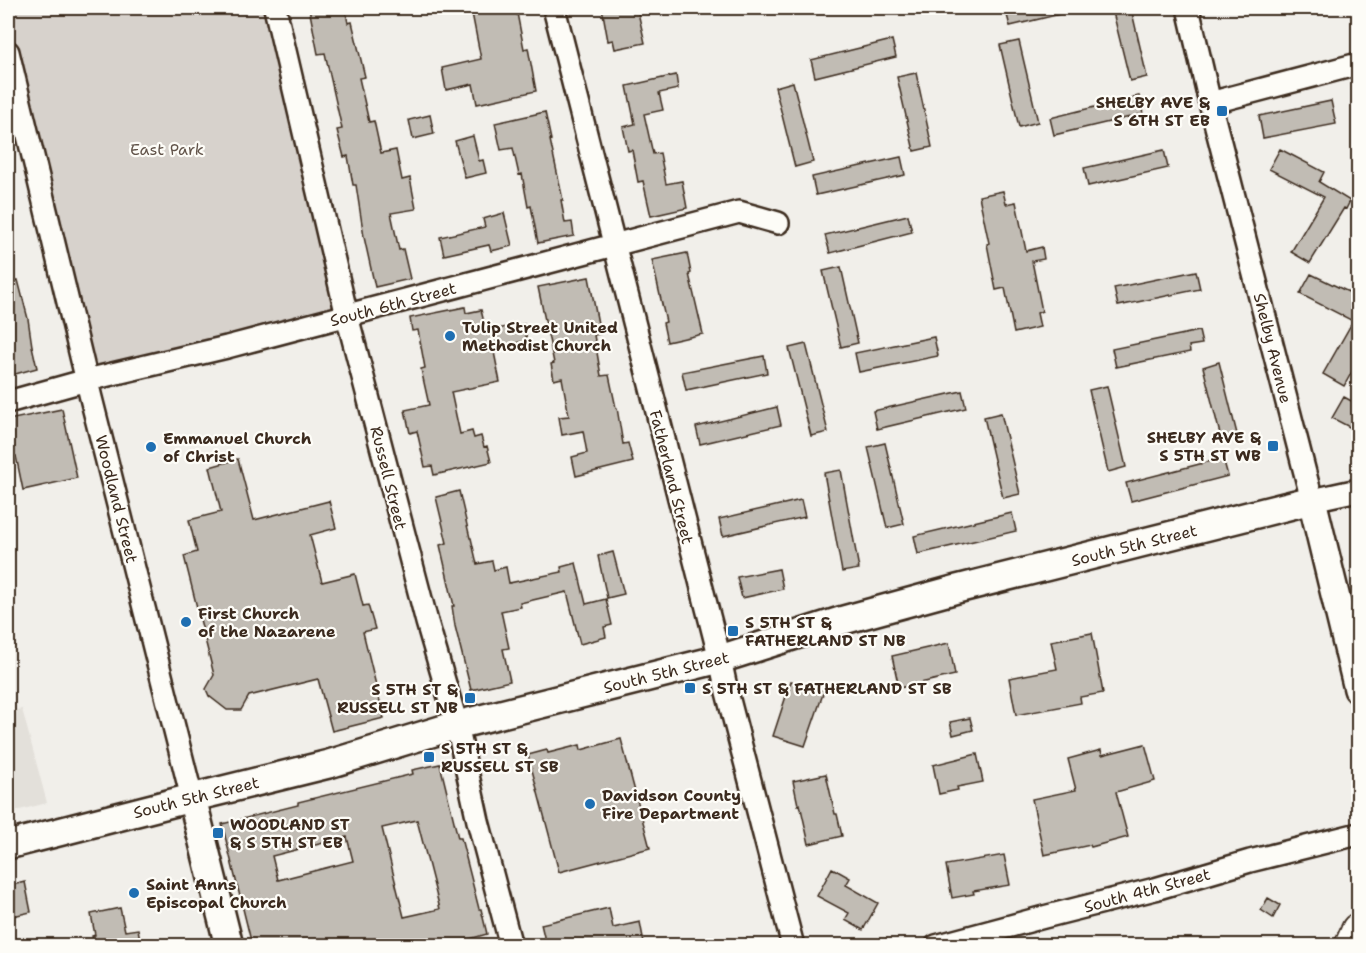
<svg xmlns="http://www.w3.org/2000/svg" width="1366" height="953" font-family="'Shantell Sans',sans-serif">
  <rect width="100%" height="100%" fill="#f1efea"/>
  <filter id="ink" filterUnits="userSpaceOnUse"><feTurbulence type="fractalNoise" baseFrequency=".0167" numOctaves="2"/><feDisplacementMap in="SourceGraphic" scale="12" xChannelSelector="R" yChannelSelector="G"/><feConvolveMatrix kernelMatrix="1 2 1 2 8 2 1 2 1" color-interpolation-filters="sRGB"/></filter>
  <g filter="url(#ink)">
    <path fill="#e3e0da" d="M22 709 47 803 8 813V712Z"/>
    <path fill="#d7d2cc" stroke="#897e75" stroke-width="1.5" d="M8 8H271L347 316 87 380 8 67Z"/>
    <path fill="#c1bcb4" stroke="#3b2a1e" stroke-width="1.5" fill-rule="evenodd" d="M309 8H345L348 23 352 22 365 77 359 78 369 122 374 121 381 153 396 150 402 180 410 178 416 209 391 213 399 250 403 249 410 279 375 287 364 237 356 185H353L348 156 344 157 337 130 342 129 325 53 318 54Z
      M471 8H516L524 49 528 48 536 91 477 104 473 84 446 90 442 68 481 59Z
      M602 8H637L645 43 615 49 613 40 608 41Z
      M1005 8H1069V12L1010 26Z
      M1112 8H1131L1147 77 1130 81Z
      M892 40 896 57 815 77 811 60Z
      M1019 41 1038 122 1019 127 1000 45Z
      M916 73 932 147 914 151 897 77Z
      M676 75 678 89 659 93 663 110 644 114 653 154 660 153 666 184 682 181 687 208 651 216 643 181 638 182 632 150 628 151 623 127 635 124 627 86Z
      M793 82 813 162 795 167 775 87Z
      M1139 96 1143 114 1054 135 1050 118Z
      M1331 101 1336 124 1263 138 1259 116Z
      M545 112 551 140H550L563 200H561L565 223 572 222 574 236 538 243 531 206 528 207 522 174 519 175 513 148 501 150 495 123Z
      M430 115 434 134 413 139 409 120Z
      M473 136 479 161 483 160 486 173 465 178 455 141Z
      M1280 149 1324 172 1319 182 1350 201 1346 209 1344 208 1310 263 1291 252 1324 197 1269 169Z
      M1164 150 1168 168 1088 186 1084 168Z
      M901 157 905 175 816 195 812 177Z
      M1003 191 1006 204 1016 202 1026 251 1042 247 1044 259 1032 261 1042 311 1037 313 1040 327 1014 333 1005 288 996 290 987 244 989 243 979 196Z
      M504 213 512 246 491 251 489 245 444 255 440 237 485 227 483 219Z
      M908 215 912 232 830 253 825 235Z
      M687 253 691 273 689 274 703 334 667 342 663 323 666 322 652 260Z
      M841 267 858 343 841 347 823 271Z
      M1196 271 1200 289 1118 306 1114 288Z
      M1311 274 1359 297V359L1344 386 1323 374 1353 321 1300 294Z
      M589 277 600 334 594 335 601 376 609 375 616 408H617L623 444 628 443 633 462 576 476 572 457 587 453 583 431 562 435 559 417 569 416 562 378 554 380 551 364 554 363 538 287Z
      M18 280 28 319 32 346 37 368 8 376V283Z
      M465 307 466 313 481 310 486 331 524 324 527 341 493 347 500 382 451 392 460 434 472 431 474 438 481 436 484 447 487 446 491 462 434 475 432 466 425 467 417 431 410 433 405 410 429 405 421 369 425 368 418 330 412 331 410 318Z
      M1199 331 1202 344 1189 346 1190 352 1116 367 1112 349Z
      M934 337 938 356 859 372 855 353Z
      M806 344 828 432 811 436 789 348Z
      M764 356 767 373 686 390 682 372Z
      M1219 362 1238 438 1222 442 1203 367Z
      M1107 386 1126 467 1108 472 1089 390Z
      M962 391 966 408 877 429 873 411Z
      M1344 397 1359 405V432L1332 418Z
      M777 407 781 425 700 444 696 427Z
      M62 409 77 478 23 490 16 456 8 458V420Z
      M1001 413 1020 494 1003 498 984 417Z
      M885 443 904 524 887 528 868 447Z
      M1223 458 1228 476 1131 501 1126 483Z
      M238 459 254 520 329 501 336 528 310 535 322 582 355 574 363 606 368 605 375 629 363 632 384 718 332 731 318 679 249 696 241 710H227L209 696 206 689 214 675 184 556 197 552 189 520 221 512 210 467Z
      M841 470 859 569 842 572 824 473Z
      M459 491 470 538H471L477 564 492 561 494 570 506 567 509 583 562 572 561 567 576 563 586 604 606 599 612 625 604 627 606 637 580 644 567 592 520 603 521 607 501 611 509 648 503 649 510 681 471 690 455 626 452 606H454L440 545 447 543 436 497Z
      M801 500 805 517 723 536 719 519Z
      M1012 513 1016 531 918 554 914 536Z
      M613 552 624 594 607 598 598 556Z
      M779 569 783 589 742 598 737 577Z
      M1092 633 1103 693 1080 697 1081 703 1016 715 1009 678 1057 669 1051 641Z
      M949 643 955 675 899 688 892 656Z
      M791 681 824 691 805 746 773 736Z
      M970 718 973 730 953 735 950 722Z
      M621 739 650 848 559 872 528 755 547 750 548 753 580 745 581 750Z
      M1145 744 1155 781 1116 792 1128 837 1091 847 1090 845 1044 855 1032 799 1076 790 1068 759 1101 750 1102 755Z
      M977 754 983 782 957 787 958 790 939 794 933 765Z
      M440 764 458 838H461L479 909H481L487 934 466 940 467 945H391L390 938 358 945H252L222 824 298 805V802L413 774 412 770ZM417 820 440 909 404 917 382 828ZM347 837 353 861 278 880 272 856Z
      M826 774 835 814H837L842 836 809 844 800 804 798 805 793 781Z
      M1004 855 1010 885 973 891 974 894 952 898 946 865Z
      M832 868 850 878 846 885 878 903 863 930 845 920 849 913 817 896Z
      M25 882 31 912 8 917V886Z
      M1268 898 1280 905 1273 918 1261 910Z
      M120 908 125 931 138 929 141 945H94L92 936 95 935 91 914Z
      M609 908 613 928 640 922 644 943 633 945H546L541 924Z"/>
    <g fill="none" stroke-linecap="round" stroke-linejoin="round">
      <g stroke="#3b2a1e" stroke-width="26">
        <path id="minor" d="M275 8 347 316 427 622 457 725 478 821 511 946
          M554 8 720 659 727 692 793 946
          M1188 8 1210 103 1312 500 1358 490
          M8 52 91 398 192 798
          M1210 103 1358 64
          M8 402 87 380 227 347 739 212 778 223
          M936 946 1044 917 1155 889 1250 861 1358 834"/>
      </g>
      <g stroke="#3b2a1e" stroke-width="32">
        <path id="major" d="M192 798 229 946
          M8 845 207 794 329 764 457 725 720 659 840 621 957 589 1312 500 1358 689"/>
      </g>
      <g stroke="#3b2a1e" stroke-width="36">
        <path id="highway" d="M1351 946 1358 930"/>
      </g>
      <use href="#minor" stroke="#fdfcf7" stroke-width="21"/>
      <use href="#major" stroke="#fdfcf7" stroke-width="27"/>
      <use href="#highway" stroke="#fdfcf7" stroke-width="32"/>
    </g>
  </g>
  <g fill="#1f6fb2" stroke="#fdfcf7" stroke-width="2">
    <rect x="1216" y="105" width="12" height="12" rx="3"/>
    <circle cx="450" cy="336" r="6"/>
    <rect x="1267" y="440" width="12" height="12" rx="3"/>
    <circle cx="151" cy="447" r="6"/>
    <circle cx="186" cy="622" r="6"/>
    <rect x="727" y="625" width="12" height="12" rx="3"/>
    <rect x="684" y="682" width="12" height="12" rx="3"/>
    <rect x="464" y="692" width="12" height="12" rx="3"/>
    <rect x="423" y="751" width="12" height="12" rx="3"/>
    <circle cx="590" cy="804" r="6"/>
    <rect x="212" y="827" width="12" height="12" rx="3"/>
    <circle cx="134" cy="893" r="6"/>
  </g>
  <g text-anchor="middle" stroke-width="4.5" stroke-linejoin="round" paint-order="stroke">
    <g font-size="16" font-weight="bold" fill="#3b2a1e" stroke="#fdfcf7" text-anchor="start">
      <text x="1210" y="108" text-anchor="end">SHELBY AVE &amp;<tspan x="1210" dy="18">S 6TH ST EB</tspan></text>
      <text x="462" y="333">Tulip Street United<tspan x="462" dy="18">Methodist Church</tspan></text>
      <text x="1261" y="443" text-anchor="end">SHELBY AVE &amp;<tspan x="1261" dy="18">S 5TH ST WB</tspan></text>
      <text x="163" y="444">Emmanuel Church<tspan x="163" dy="18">of Christ</tspan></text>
      <text x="198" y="619">First Church<tspan x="198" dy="18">of the Nazarene</tspan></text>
      <text x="745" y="628">S 5TH ST &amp;<tspan x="745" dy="18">FATHERLAND ST NB</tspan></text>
      <text x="702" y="694">S 5TH ST &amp; FATHERLAND ST SB</text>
      <text x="458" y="695" text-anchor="end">S 5TH ST &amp;<tspan x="458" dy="18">RUSSELL ST NB</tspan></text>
      <text x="441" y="754">S 5TH ST &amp;<tspan x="441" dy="18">RUSSELL ST SB</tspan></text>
      <text x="602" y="801">Davidson County<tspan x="602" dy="18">Fire Department</tspan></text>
      <text x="230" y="830">WOODLAND ST<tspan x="230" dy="18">&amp; S 5TH ST EB</tspan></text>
      <text x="146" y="890">Saint Anns<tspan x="146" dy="18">Episcopal Church</tspan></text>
    </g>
    <g font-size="16" fill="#62544a" stroke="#fdfcf7">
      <text x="167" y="155">East Park</text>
    </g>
    <g font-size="16" fill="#3b2a1e" stroke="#fdfcf7">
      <text transform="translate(393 304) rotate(-15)" y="6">South 6th Street</text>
      <text transform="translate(1273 348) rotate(76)" y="6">Shelby Avenue</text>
      <text transform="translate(672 477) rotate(76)" y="6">Fatherland Street</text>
      <text transform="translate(389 478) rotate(76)" y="6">Russell Street</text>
      <text transform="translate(117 499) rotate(76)" y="6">Woodland Street</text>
      <text transform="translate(1134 545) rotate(-14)" y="6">South 5th Street</text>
      <text transform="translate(666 672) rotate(-14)" y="6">South 5th Street</text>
      <text transform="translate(196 797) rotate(-14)" y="6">South 5th Street</text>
      <text transform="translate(1147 890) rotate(-15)" y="6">South 4th Street</text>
    </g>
  </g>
  <rect width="1366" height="953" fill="none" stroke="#fdfcf7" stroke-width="30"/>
  <rect x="15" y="15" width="1336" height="923" fill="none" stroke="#3b2a1e" stroke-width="2" filter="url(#ink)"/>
</svg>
